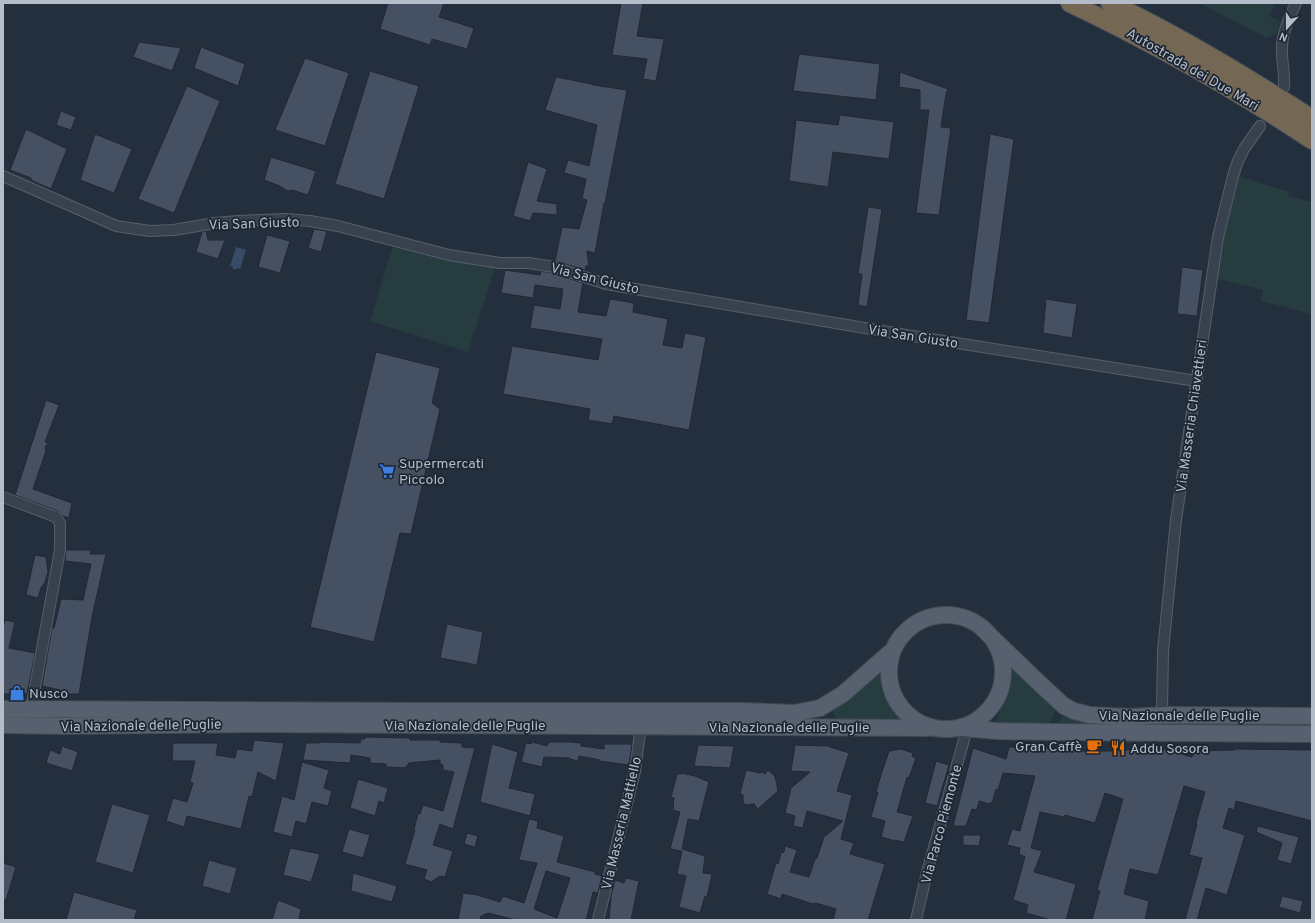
<svg xmlns="http://www.w3.org/2000/svg" width="1315" height="923" font-family="Overpass,sans-serif">
  <rect width="100%" height="100%" fill="#242f3e"/>
  <path fill="#263c3f" d="M1200 3H1275L1269 16 1280 21 1276 34 1266 38Z
    M1238 176 1289 192 1288 196 1312 202V314L1261 301 1263 290 1218 279 1221 244Z
    M393 245 490 266 495 268 468 352 370 321Z
    M884 664C882 687 890 705 906 721L838 723 832 709Z
    M1009 664 1057 708 1049 725 996 723 1007 685Z
    M1064 712 1121 723 1124 725H1058Z"/>
  <path fill="#394c67" d="M236 247 246 250 240 269 238 268 234 270 232 266H230Z"/>
  <path fill="#455162" stroke="#1f2835" fill-rule="evenodd" d="M388 3H444L439 17 474 28 467 49 432 39 430 45 380 29Z
    M621 3H643L637 36 664 39 656 81 643 79 647 59 612 55Z
    M139 42 181 48 172 71 133 57Z
    M201 47 245 64 238 86 194 68Z
    M799 54 880 64 876 100 793 91Z
    M305 58 349 73 325 146 275 130Z
    M370 71 419 86 384 199 335 184Z
    M900 72 948 89 946 94 941 127 951 128 939 215 916 213 929 110H920V90L899 87Z
    M556 77 592 84 593 85 627 90 605 203H604L595 253 587 251 589 266H586L585 270 555 261 562 227 579 229 587 200 582 199 586 179 564 173 568 160 589 166 597 125 545 110Z
    M187 86 220 101 174 213 138 199Z
    M61 111 76 117 71 130 56 125Z
    M840 115 894 122 889 159 833 152 828 187 789 181 796 120 838 125Z
    M26 129 67 149 51 189 31 180V178L10 170Z
    M95 134 132 149 114 193 80 180Z
    M990 134 1014 139 989 323 966 320Z
    M271 157 316 171 308 195 292 190 289 191 286 190 280 186 264 180Z
    M528 162 547 169 537 201 557 204V215L533 213 530 221 513 216Z
    M868 207 882 209 867 307 858 305 862 274H858Z
    M314 229 327 231 321 252 308 248Z
    M206 231 208 240H225L218 259 196 252 202 232Z
    M267 235 290 241 280 273 258 267Z
    M1182 267 1203 270 1197 316 1177 314Z
    M505 270 540 275 541 271 552 273 583 283 578 312 606 316 610 299 634 303 633 312 668 319 663 345 682 348 685 333 706 337 689 430 614 416 612 424 588 420 590 409 503 394 512 346 598 360 602 339 530 328 534 305 560 309 563 289 535 285 533 298 501 293Z
    M1046 299 1077 304 1072 338 1043 333Z
    M376 352 440 368 432 403 440 409 411 534 400 533 374 642 310 627Z
    M46 400 59 405 45 442 48 443 45 447 46 451 33 489 72 503 69 518 63 516 58 511 15 495Z
    M66 550H91L90 554H106L92 617 79 694H61L60 690 42 686 52 628H54L61 599 83 600 91 564 65 561Z
    M35 555 46 557 48 572 45 582 41 588 38 598 26 595Z
    M5 620 15 622 9 648 35 653 27 694H3V628Z
    M447 624 483 632 477 665 440 658Z
    M365 737 410 738V740H440V742L462 743V747L475 748 453 829 440 824 433 845 453 851 445 877 440 876 431 882 424 879 427 870 405 864 415 830 414 829 418 814H420L423 805 443 811 454 772 443 770V765L440 764V760L409 763 405 768 386 767V764L370 763V758L351 755 350 763 303 760 306 743H319V742L360 743 361 739H365Z
    M254 740 284 743 276 781 258 772 252 797 249 796 241 829 187 816 184 827 166 821 173 798 187 802 193 783 190 782 195 761H172L173 743H218L216 755 235 758 237 749 252 751Z
    M532 742 547 746 549 742H571L581 743V746L604 749V744H632L629 765 599 761 600 760 579 756 578 761 570 759V758L544 757 542 767 521 762 526 743 531 744Z
    M492 744 518 752 509 788 535 794 530 816 480 802Z
    M698 745 734 746 730 768 694 766Z
    M795 745 827 746 849 753 837 791 852 795 841 839 854 843 850 854 885 864 868 920H833L836 909 816 903 813 904 782 894 781 899 767 894 776 863 778 864 781 853 784 852 785 846 797 850 790 872 809 877 815 859 817 858 824 837 843 821 807 811 803 828 793 826 795 816 785 813 791 788 810 772 791 771Z
    M62 746 78 752 72 771 46 763 50 750 60 754Z
    M1009 747 1057 748 1058 751H1115V750H1131L1161 754 1164 749 1192 757 1195 751 1235 750V749L1312 750V821L1236 801 1234 810 1229 808 1223 828 1245 835 1227 895 1206 888 1197 920H1185L1202 858 1189 855 1197 824 1196 823 1205 792 1184 786 1158 875 1130 869 1124 894 1149 901 1145 920H1092L1100 891 1097 890 1123 799 1105 793 1095 823 1065 815 1064 817 1040 812 1031 848 1042 851 1034 872 1076 884 1066 920H1051L1026 913 1028 905 1013 900 1025 857 1019 854 1020 848 1007 845 1012 829 1020 831 1035 776 1003 773 998 790 996 789 992 803 991 802 990 804 979 801 977 810 972 809 966 826H953L973 748 1006 759Z
    M901 749 913 753 912 756 916 758 909 778 907 777 897 812 913 816 904 842 895 840V841L881 837 885 821 871 817 878 792H876L881 775 889 751Z
    M936 761 949 765 937 806 925 803Z
    M302 762 329 770 324 788 332 791 328 806 312 802 306 824 296 821 292 837 273 832 282 796 294 800Z
    M746 770 760 773 762 772 765 774 768 770 774 775 776 780 778 791 758 809 754 804 746 805 743 802V795L740 794Z
    M681 773 695 776 709 782 699 821 688 819 682 849 705 856 703 873 712 874 707 897 705 896 700 913 679 907 686 876 677 874 682 851 670 849 680 812 673 810 674 798 671 797 677 774H681Z
    M358 779 388 788 384 803 379 801 375 816 350 808Z
    M112 804 150 815 133 873 95 862Z
    M529 819 538 821 537 828 564 836 557 862 595 872V874L602 876 598 893 593 892 586 920H516L488 913 481 916 480 920H458L463 893 477 895 500 902 503 896 524 903 537 863 519 860ZM546 871 570 878 557 918 534 909Z
    M1258 826 1299 837 1291 864 1277 860 1282 843 1256 832Z
    M349 829 370 835 363 858 342 852Z
    M467 833 478 836 475 847 464 844Z
    M963 835H981L979 846 963 845Z
    M290 848 320 854 311 882 283 875Z
    M209 860 237 868 230 894 202 886Z
    M3 863 16 867 6 900H3Z
    M353 873 397 886 392 902 351 891Z
    M626 878 639 881 631 920H609L611 896 615 880 624 883Z
    M74 892 137 910 134 920H66Z
    M1282 896 1303 901 1300 913 1279 907Z
    M278 900 301 909 299 920H272Z"/>
  <g fill="none" stroke-linecap="round" stroke-linejoin="round">
    <g stroke="#565f6c" stroke-width="12">
      <path id="minor" d="M1284 87C1285 74 1282 64 1282 52 1281 35 1289 18 1296 3
        M3 176 107 222 116 226 150 231 174 230 215 223 238 221 285 219 310 221 338 226 449 255 500 263H529L554 267 606 284 900 334 1196 381
        M3 497 56 517 60 523V550L31 709
        M1166 715 1162 709 1163 651 1176 520 1218 237 1233 176 1238 161 1244 149 1260 126
        M598 920 635 771 641 725
        M916 920 927 872 967 729"/>
    </g>
    <g stroke="#414a57" stroke-width="18">
      <path id="primary" d="M889 672a57 57 0 1 1 114 0a57 57 0 1 1-114 0Z
        M983 629 1036 680 1064 706 1074 711 1090 715 1130 717 1166 715 1312 716
        M3 709 425 711H742L794 713 820 708 843 694 893 650
        M3 725 63 726 256 724 928 728
        M963 728 997 731 1052 732 1312 734"/>
    </g>
    <g stroke="#434c59" stroke-width="20">
      <path id="motorway" d="M1070 3C1154 43 1235 89 1312 140
        M1110 3C1180 36 1247 77 1312 119"/>
    </g>
    <use href="#minor" stroke="#38414e" stroke-width="10"/>
    <use href="#primary" stroke="#56606e" stroke-width="16"/>
    <use href="#motorway" stroke="#746855" stroke-width="18"/>
  </g>
  <defs>
    <g id="supermarket-bare" transform="scale(1.2)"><path d="M-6-5.5h2.5l.6 2H6L4.5 2H-2.5L-4.4-4H-6ZM-1.5 3.2a1.3 1.3 0 1 0 .1 0ZM3 3.2a1.3 1.3 0 1 0 .1 0Z" fill="#3f7fe0" stroke="#1d2633" stroke-width="2.5" paint-order="stroke"/></g>
    <g id="shop-bare" transform="scale(1.2)"><path d="M-5-2.5h2.3a2.7 3.5 0 0 1 5.4 0H5L5.5 6h-11ZM-1.5-2.5h3a1.5 2.3 0 0 0-3 0Z" fill="#3f7fe0" stroke="#1d2633" stroke-width="2.5" paint-order="stroke"/></g>
    <g id="cafe-bare" transform="scale(1.2)"><path d="M-5.5-4.5H6V0H3Q3 3.5 0 3.5H-2.5Q-5.5 3.5-5.5 0ZM3-3.2v2h1.7v-2ZM-6 4.5H4V6H-6Z" fill="#e8710a" stroke="#1d2633" stroke-width="2.5" paint-order="stroke"/></g>
    <g id="restaurant-bare" transform="scale(1.2)"><path d="M-5-6h1v4h1v-4h1v4h1v-4h1v5L-1.5 .5V6h-2V.5L-5-1ZM5-6V6H3V1.5H1.5Q1.5-4 5-6Z" fill="#e8710a" stroke="#1d2633" stroke-width="2.5" paint-order="stroke"/></g>
  </defs>
  <g fill-rule="evenodd">
    <use href="#supermarket-bare" x="387" y="471"/>
    <use href="#shop-bare" x="17" y="693"/>
    <use href="#cafe-bare" x="1094" y="746"/>
    <use href="#restaurant-bare" x="1118" y="748"/>
  </g>
  <g text-anchor="middle" stroke-width="3.5" stroke-linejoin="round" paint-order="stroke">
    <g font-size="14" fill="#b4bcc9" stroke="#1d2633">
      <text transform="translate(1193 69) rotate(30)" y="5">Autostrada dei Due Mari</text>
      <text transform="translate(254 223) rotate(-2)" y="5">Via San Giusto</text>
      <text transform="translate(595 278) rotate(14)" y="5">Via San Giusto</text>
      <text transform="translate(913 336) rotate(9)" y="5">Via San Giusto</text>
      <text transform="translate(1191 416) rotate(-82)" y="5">Via Masseria Chiavettieri</text>
      <text x="1179" y="720">Via Nazionale delle Puglie</text>
      <text transform="translate(141 725) rotate(-1)" y="5">Via Nazionale delle Puglie</text>
      <text x="465" y="730">Via Nazionale delle Puglie</text>
      <text x="789" y="732">Via Nazionale delle Puglie</text>
      <text transform="translate(621 823) rotate(-77)" y="5">Via Masseria Mattiello</text>
      <text transform="translate(941 824) rotate(-75)" y="5">Via Parco Piemonte</text>
    </g>
    <g font-size="14" fill="#b4bcc9" stroke="#1d2633" text-anchor="start">
      <text x="399" y="468">Supermercati<tspan x="399" dy="16">Piccolo</tspan></text>
      <text x="29" y="698">Nusco</text>
      <text x="1082" y="751" text-anchor="end">Gran Caffè</text>
      <text x="1130" y="753">Addu Sosora</text>
    </g>
  </g>
  <rect width="1315" height="923" fill="none" stroke="#b4bcc9" stroke-width="8"/>
  <g transform="translate(1287 28) rotate(201)" stroke="#1d2633" stroke-width="3" paint-order="stroke">
  <path d="M0-3L7 15L0 10L-7 15Z" fill="#b4bcc9"/>
  <text y="-6" font-size="11" font-weight="bold" text-anchor="middle" fill="#b4bcc9">N</text>
  </g>
</svg>
